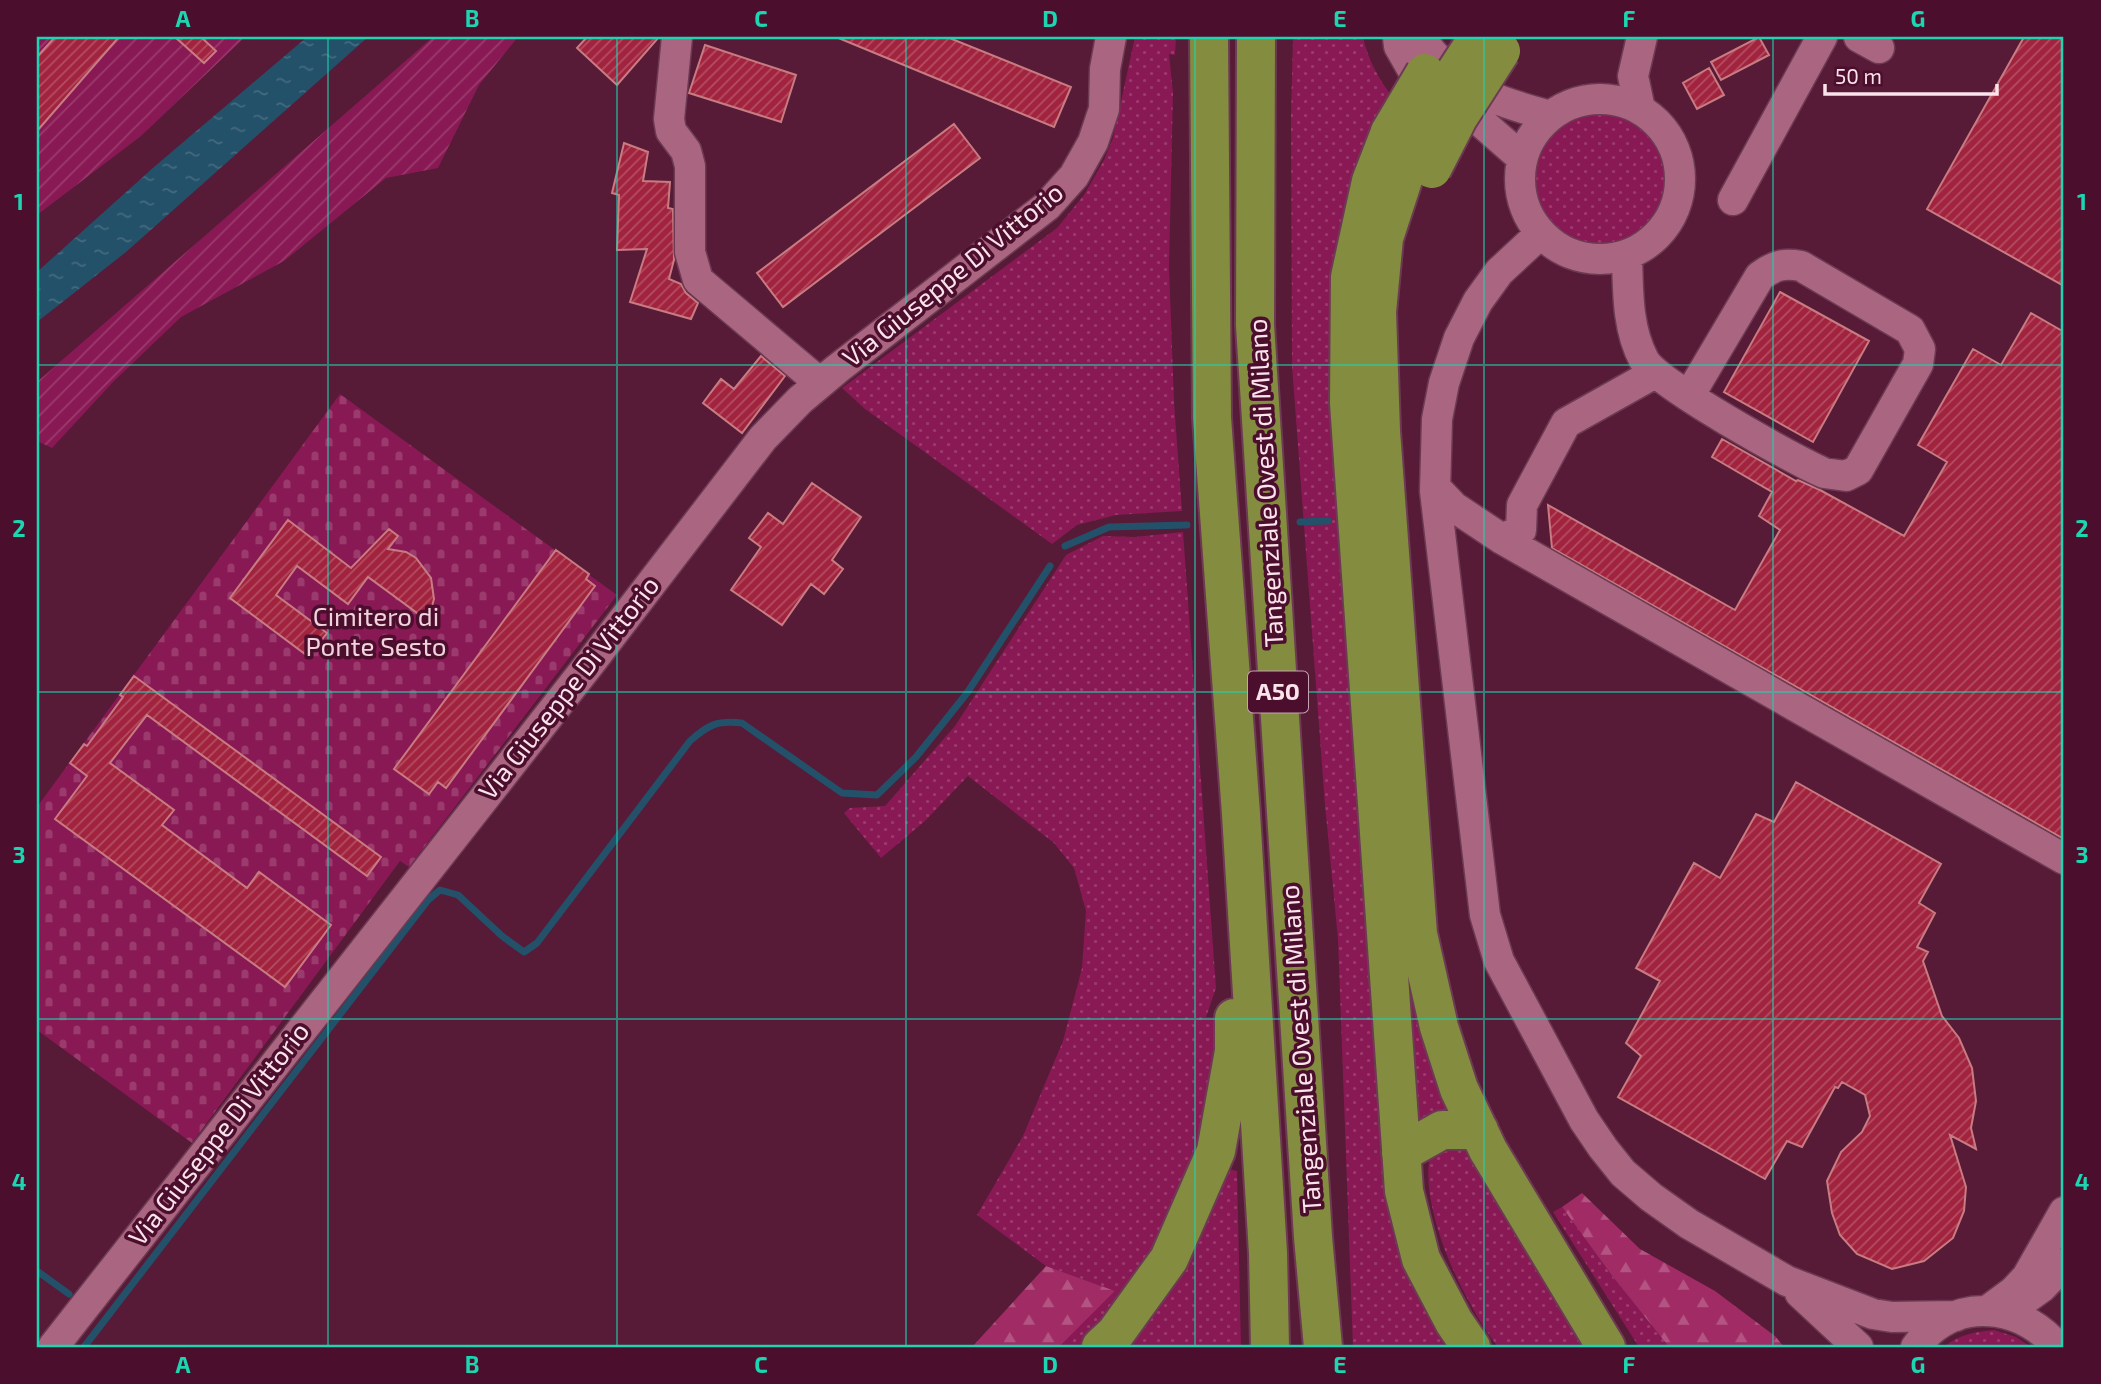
<svg xmlns="http://www.w3.org/2000/svg" width="2101" height="1384" font-family="'Exo 2',sans-serif">
  <defs>
    <pattern id="grass-dots" width="8" height="8" patternUnits="userSpaceOnUse" patternTransform="scale(1.75)"><rect width="8" height="8" fill="#891954"/><path d="M2 2h.1M6 6h.1" fill="none" stroke="#9b3a6d" stroke-width="1.8" stroke-linecap="round"/></pattern>
    <pattern id="forest-firs" width="22" height="20" patternUnits="userSpaceOnUse" patternTransform="scale(1.75)"><rect width="22" height="20" fill="#a02b65"/><path d="M5 1l3.5 6h-7zM16 11l3.5 6h-7z" fill="#b35483"/></pattern>
    <pattern id="cemetery-stones" width="16" height="16" patternUnits="userSpaceOnUse" patternTransform="scale(1.75)"><rect width="16" height="16" fill="#891954"/><path d="M2 7V4a2 2 0 0 1 4 0v3zM10 15v-3a2 2 0 0 1 4 0v3z" fill="#9b3a6d"/></pattern>
    <pattern id="garden-furrows" width="10" height="10" patternUnits="userSpaceOnUse" patternTransform="scale(1.75)"><rect width="10" height="10" fill="#891954"/><path d="M-1 1l2-2M0 10L10 0M9 11l2-2" fill="none" stroke="#9b3a6d"/></pattern>
    <pattern id="water-ripples" width="26" height="14" patternUnits="userSpaceOnUse" patternTransform="scale(1.75)"><rect width="26" height="14" fill="#235169"/><path d="M2 4q2-2 4 0t4 0M15 11q2-2 4 0t4 0" fill="none" stroke="#446a7f"/></pattern>
    <pattern id="building-hatch" width="6" height="6" patternUnits="userSpaceOnUse" patternTransform="scale(1.75)"><rect width="6" height="6" fill="#a1233e"/><path d="M-1 1l2-2M0 6l6-6M5 7l2-2" fill="none" stroke="#b44d63"/></pattern>
  </defs>
  <rect width="100%" height="100%" fill="#571a37"/>
  <path fill="url(#grass-dots)" d="M1135 37H1176L1175 55 1169 54 1173 93 1169 267 1174 402 1182 511 1116 515 1077 525 1052 544 865 409 842 388 1057 228 1084 195 1104 160 1113 138Z
    M1293 37H1363C1368 60 1379 79 1393 98L1384 1045 1391 1220 1422 1300 1449 1347H1353L1338 939 1325 805 1292 366 1291 115Z
    M1534 179a66 66 0 1 1 132 0a66 66 0 1 1-132 0Z
    M1183 532 1216 988 1206 1017H1223L1197 1172 1125 1300 1080 1347H1059L1115 1291 1046 1266 977 1215 1023 1136 1063 1041 1082 968 1086 911 1074 868 1054 843 968 776 925 821 881 858 844 813 850 808 885 806 955 726 1066 555 1103 536 1135 537Z
    M1403 922 1457 1122 1419 1131Z
    M1445 1146 1470 1148 1592 1347H1498C1464 1303 1419 1211 1430 1154Z
    M1228 1169 1237 1171 1241 1347H1119Z
    M1562 1207 1613 1277 1669 1347H1639L1553 1212Z
    M1994 1330 2016 1337 2031 1347H1944C1959 1334 1975 1332 1994 1330Z"/>
  <path fill="url(#forest-firs)" d="M1582 1193 1640 1249 1715 1291 1775 1336 1784 1347H1669L1613 1277 1562 1207Z
    M1046 1266 1115 1291 1059 1347H972Z"/>
  <path fill="url(#cemetery-stones)" d="M340 394 617 595 409 867 400 861 192 1143 37 1030V807Z"/>
  <path fill="url(#garden-furrows)" d="M37 37H245L141 136 37 215Z
    M433 37H518L479 85 438 168 386 178 284 261 181 317 113 382 52 448 37 441V382Z"/>
  <path fill="url(#water-ripples)" d="M307 37H368L126 252 37 322V272L154 167Z"/>
  <g fill="none" stroke-linecap="round" stroke-linejoin="round">
    <path stroke="#235169" stroke-width="7" d="M1300 522 1328 521
      M1065 546 1109 527 1187 525
      M37 1271 69 1294
      M84 1347 428 900 440 890 458 895 502 936 524 952 537 943 690 741C708 725 717 720 742 723L842 793 877 795 916 757 967 693 1050 566"/>
  </g>
  <path fill="url(#building-hatch)" stroke="#c87c82" stroke-width="2" d="M55 37H119L37 131V57Z
    M175 37H201L216 51 204 63Z
    M587 37H659L617 85 577 48Z
    M836 37H947L1071 87 1054 127Z
    M1759 37 1769 55 1721 80 1711 62Z
    M2024 37H2064V286L1927 209Z
    M705 45 796 75 781 122 689 93Z
    M1709 68 1724 95 1697 109 1683 83Z
    M954 124 980 158 783 307 757 273Z
    M624 143 648 152 643 181 670 182 668 208 673 209 674 260 669 279 681 284 686 293 698 303 691 319 630 302 647 249 617 250 619 195 612 193Z
    M1780 292 1869 341 1813 442 1724 392Z
    M2031 313 2064 332V839L1552 548 1548 505 1735 610 1780 530 1759 516 1772 492 1712 457 1722 439 1796 481 1798 480 1820 490 1904 536 1947 462 1918 445 1973 349 2001 365Z
    M761 356 785 376 742 433 703 403 721 379 734 389Z
    M812 483 861 517 832 560 843 569 824 594 811 584 782 625 731 590 761 547 749 538 768 513 783 524Z
    M288 520 351 568 389 529 398 536 388 549 406 552 416 558 431 578 434 599 428 621 368 577 348 604 297 566 276 595 327 633 309 657 230 598Z
    M556 550 589 574 586 579 595 586 446 788 438 782 429 794 394 769Z
    M134 676 381 857 367 876 147 715 110 763 174 810 162 825 247 888 259 872 331 925 285 987 55 819 87 776 70 763 84 744 87 746 123 697 120 695Z
    M1796 782 1941 864 1919 903 1935 913 1917 947 1928 952 1923 961 1942 1016 1959 1038 1972 1068 1976 1101 1971 1128 1976 1149 1950 1135 1966 1187 1964 1211 1953 1238 1924 1261 1892 1269 1857 1254 1840 1235 1832 1213 1827 1181 1841 1152 1862 1132 1870 1116 1865 1095 1842 1082 1838 1088 1835 1087 1802 1147 1787 1141 1765 1179 1618 1097 1641 1056 1626 1043 1660 981 1636 968 1694 863 1720 878 1756 814 1774 822Z"/>
  <g fill="none" stroke-linecap="round" stroke-linejoin="round">
    <g stroke="#6c3b53" stroke-width="33">
      <path id="minor" d="M677 37 669 119 671 131 686 151 690 166V252L698 280 820 383
        M1398 37 1399 46 1415 74 1447 102 1482 123 1522 158
        M1422 37C1425 46 1431 52 1438 59 1467 94 1508 104 1550 116
        M1859 37 1879 48
        M1520 179a80 80 0 1 1 160 0a80 80 0 1 1-160 0Z
        M1640 109 1633 76 1642 37
        M1733 200 1822 37
        M1540 234 1499 272 1478 301 1459 338 1444 383 1437 419 1435 491 1485 915 1499 961 1584 1120 1603 1148 1623 1173 1651 1197 1689 1224 1787 1281 1873 1314 1892 1317 1956 1316
        M1627 255C1628 291 1627 328 1644 360 1658 385 1792 458 1824 473L1846 476 1858 470 1918 364 1920 349 1910 330 1801 266C1784 263 1775 265 1760 276L1689 396
        M1435 487 1454 507 1502 539 2064 859
        M1502 539 1521 530 1522 505 1566 423 1655 373
        M1800 1293 1858 1347
        M2020 1303 2042 1287 2064 1264
        M1987 1311 2014 1291 2027 1277 2064 1212
        M53 1347 591 662 763 438 800 400 837 369 1047 206 1074 176 1093 142 1104 109 1105 69 1111 37
        M1916 1347C1920 1342 1925 1335 1930 1331 1969 1297 2027 1309 2057 1347"/>
    </g>
    <g stroke="#6c3b53" stroke-width="42">
      <path id="highway" d="M1209 37 1212 418 1241 814 1268 1253 1270 1347
        M1256 37 1255 325 1313 1237 1323 1347
        M1390 132 1371 181 1350 277 1349 403 1404 1191 1421 1259 1454 1322 1471 1347
        M1411 155 1384 238 1377 312 1381 431 1418 934 1439 1027 1459 1089 1488 1150 1606 1347
        M1401 1153 1442 1130H1479
        M1101 1347 1115 1334 1169 1259 1216 1151 1234 1051V1018"/>
    </g>
    <use href="#minor" stroke="#aa6581" stroke-width="30"/>
    <use href="#highway" stroke="#848c3f" stroke-width="38"/>
    <g stroke="#6c3b53" stroke-width="42" stroke-linecap="butt">
      <path id="highway-bridge" d="M1390 132 1425 73
        M1411 155 1436 102 1477 39
        M1432 169 1458 118 1501 51"/>
    </g>
    <use href="#highway-bridge" stroke="#848c3f" stroke-width="38"/>
  </g>
  <path fill="none" stroke="#1cd5b1" stroke-width="2" stroke-opacity="0.55" d="M328 37V1347M617 37V1347M906 37V1347M1195 37V1347M1484 37V1347M1773 37V1347M37 365H2064M37 692H2064M37 1019H2064"/>
  <g text-anchor="middle" stroke-width="7" stroke-linejoin="round" paint-order="stroke">
    <rect fill="#4b0e2d" stroke="#c6a3b2" stroke-width="2" x="1248" y="671.5" width="60" height="41" rx="5"/>
    <g font-size="24" font-weight="bold" fill="#fbe3eb">
      <text x="1278" y="700">A50</text>
    </g>
    <g font-size="26" fill="#fbe3eb" stroke="#4b0e2d">
      <text transform="translate(953 275) rotate(-39)" y="9">Via Giuseppe Di Vittorio</text>
      <text transform="translate(1266 483) rotate(-93)" y="9">Tangenziale Ovest di Milano</text>
      <text transform="translate(569 688) rotate(-52)" y="9">Via Giuseppe Di Vittorio</text>
      <text transform="translate(1301 1049) rotate(-94)" y="9">Tangenziale Ovest di Milano</text>
      <text transform="translate(219 1134) rotate(-52)" y="9">Via Giuseppe Di Vittorio</text>
    </g>
    <g font-size="26" fill="#f1d2dd" stroke="#4b0e2d">
      <text x="376" y="626">Cimitero di<tspan x="376" dy="30">Ponte Sesto</tspan></text>
    </g>
  </g>
  <rect width="2101" height="1384" fill="none" stroke="#4b0e2d" stroke-width="77"/>
  <path d="M1825 84v10h172v-10" fill="none" stroke="#fbe3eb" stroke-width="3.5"/>
  <text x="1835" y="84" font-size="21" fill="#fbe3eb" stroke="#4b0e2d" stroke-width="5" paint-order="stroke">50 m</text>
  <rect x="38" y="38" width="2024" height="1308" fill="none" stroke="#1cd5b1" stroke-width="2.5"/>
  <g font-size="23" text-anchor="middle" font-weight="bold" fill="#1cd5b1">
    <text x="183" y="27">A</text>
    <text x="472" y="27">B</text>
    <text x="761" y="27">C</text>
    <text x="1050" y="27">D</text>
    <text x="1340" y="27">E</text>
    <text x="1629" y="27">F</text>
    <text x="1918" y="27">G</text>
    <text x="19" y="210">1</text>
    <text x="2082" y="210">1</text>
    <text x="19" y="537">2</text>
    <text x="2082" y="537">2</text>
    <text x="19" y="863">3</text>
    <text x="2082" y="863">3</text>
    <text x="19" y="1190">4</text>
    <text x="2082" y="1190">4</text>
    <text x="183" y="1373">A</text>
    <text x="472" y="1373">B</text>
    <text x="761" y="1373">C</text>
    <text x="1050" y="1373">D</text>
    <text x="1340" y="1373">E</text>
    <text x="1629" y="1373">F</text>
    <text x="1918" y="1373">G</text>
  </g>
</svg>
